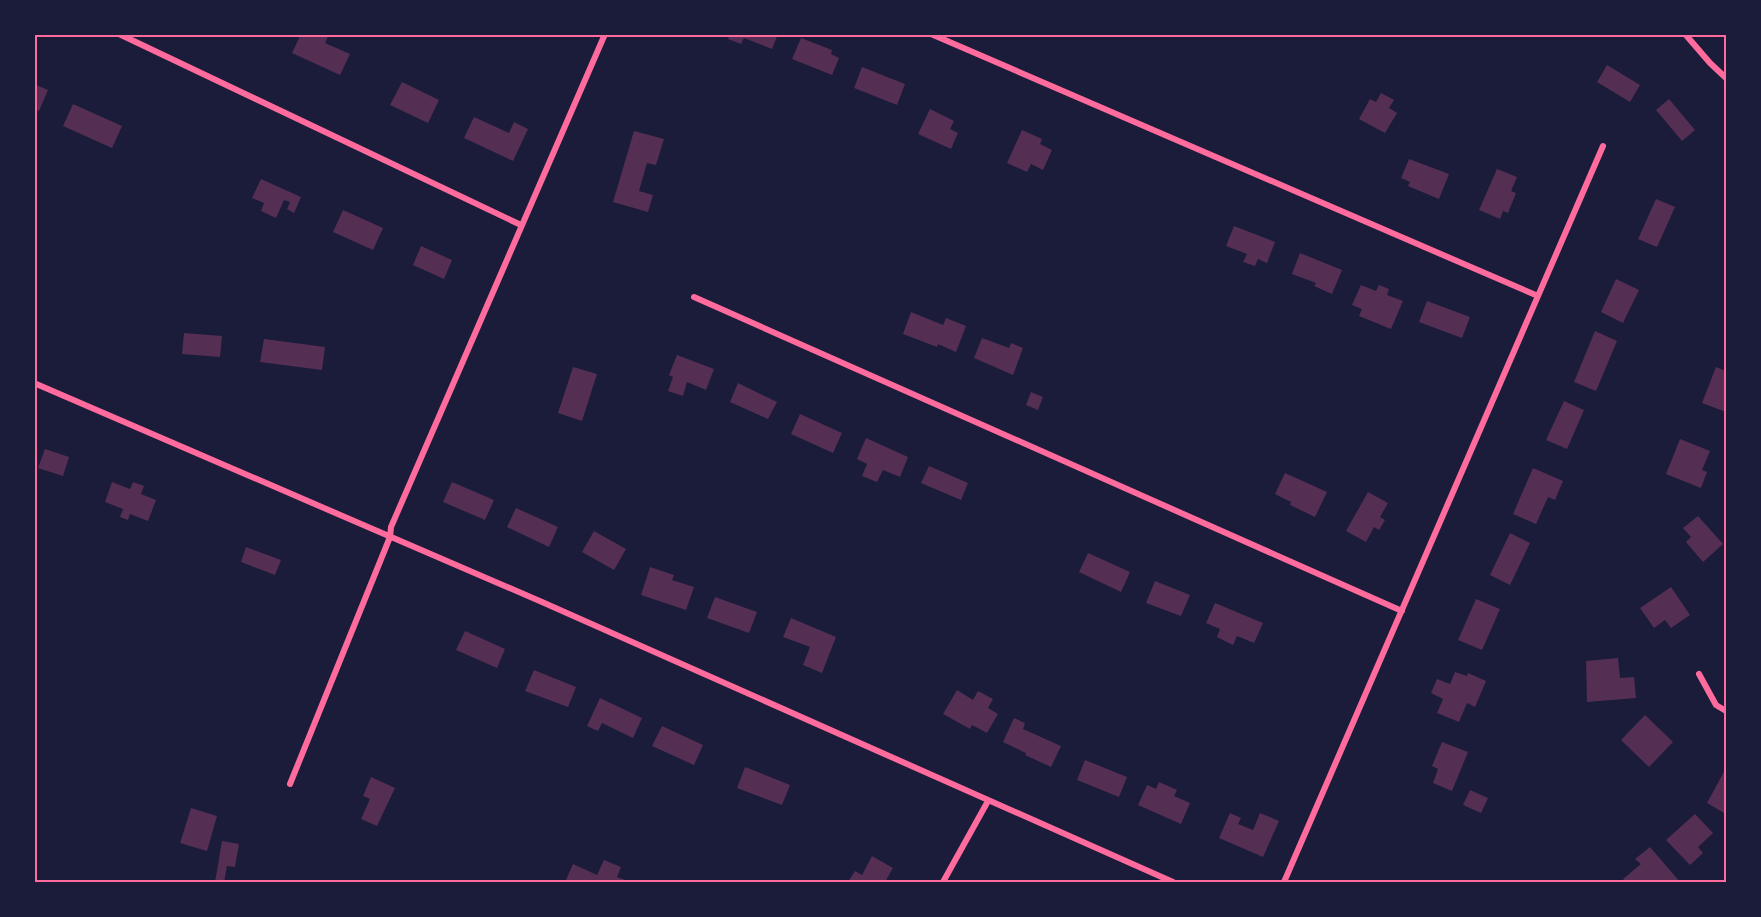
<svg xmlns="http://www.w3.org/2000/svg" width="1761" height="917" font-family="Commissioner,sans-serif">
  <rect width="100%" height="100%" fill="#1b1b3a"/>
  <path fill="#542f53" d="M301 34H329L325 43 350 54 340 75 292 53Z
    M730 34H778L772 49 744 38 741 44 728 39Z
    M801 38 832 50 831 54 839 58 832 75 792 59Z
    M1607 65 1640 85 1630 102 1597 82Z
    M862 67 905 84 897 105 854 88Z
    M402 82 439 100 428 123 390 105Z
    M34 84 48 90 39 111 34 109Z
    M1381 93 1394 100 1389 108 1397 113 1385 133 1359 119 1370 99 1376 102Z
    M1669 99 1695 130 1682 141 1656 110Z
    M73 104 122 126 112 148 63 126Z
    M930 109 954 121 950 129 958 133 951 149 918 134Z
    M474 117 509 133 514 122 528 129 513 161 464 138Z
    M1022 130 1042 139 1040 144 1052 150 1043 170 1031 164 1027 172 1007 163Z
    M634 131 664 139 656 165 647 163 639 191 653 195 648 212 613 202Z
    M1409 159 1449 174 1439 199 1408 186 1410 182 1401 178Z
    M1497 169 1517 177 1511 191 1516 193 1508 213 1503 211 1500 219 1479 210Z
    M261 179 301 197 294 213 287 209 290 202 284 200 276 218 261 211 264 203 252 198Z
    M1656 199 1675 207 1657 247 1638 239Z
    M343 210 383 228 373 250 333 232Z
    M1234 226 1275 242 1267 263 1258 259 1255 266 1243 262 1247 254 1226 246Z
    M421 246 452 260 444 279 413 265Z
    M1300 253 1342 270 1332 294 1314 286 1316 283 1292 274Z
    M1616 279 1639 290 1623 323 1601 312Z
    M1361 285 1376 291 1379 285 1389 289 1387 295 1403 301 1391 329 1359 316 1362 309 1352 305Z
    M1427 301 1470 317 1462 338 1419 322Z
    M911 312 943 325 946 318 966 326 956 352 938 344 937 347 903 334Z
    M1595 331 1617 341 1596 391 1574 382Z
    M184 333 222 336 220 357 182 354Z
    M982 338 1009 348 1011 343 1023 348 1013 375 974 358Z
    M264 339 325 347 322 370 260 362Z
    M677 355 714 369 706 390 687 382 683 396 668 391 673 377 669 375Z
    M573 367 597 374 582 421 558 413Z
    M1716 367 1726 371V412L1702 403Z
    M738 383 777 402 768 419 730 402Z
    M1031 392 1043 397 1038 410 1026 405Z
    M1564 401 1584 410 1567 449 1546 440Z
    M800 414 842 433 833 453 791 434Z
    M866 438 908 457 900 477 883 470 877 482 862 476 867 464 857 459Z
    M1680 439 1710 451 1702 470 1707 472 1701 488 1666 474Z
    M45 449 69 457 63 476 38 468Z
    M929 466 968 483 961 500 921 483Z
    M1533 468 1563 481 1555 500 1548 497 1536 524 1513 514Z
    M1285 473 1327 492 1315 517 1290 505 1291 502 1275 494Z
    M112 482 130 489 133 482 144 486 141 494 156 500 148 521 130 514 128 520 120 517 123 509 105 502Z
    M452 482 494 500 485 520 443 502Z
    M1368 492 1388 503 1380 517 1385 520 1379 530 1374 527 1366 542 1346 531Z
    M516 508 558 527 549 547 507 527Z
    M1698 516 1723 544 1703 562 1686 542 1691 537 1683 528Z
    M594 531 626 549 614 570 582 552Z
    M1510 533 1530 543 1510 585 1490 575Z
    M246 547 281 560 275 575 241 562Z
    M1088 553 1130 572 1121 592 1079 572Z
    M650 567 674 575 672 580 694 587 686 610 641 595Z
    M1155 581 1190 595 1181 616 1146 603Z
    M1671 587 1690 615 1671 628 1665 620 1654 628 1640 608Z
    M715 597 757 612 749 633 707 618Z
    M1476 599 1500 609 1482 650 1458 640Z
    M1215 603 1263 623 1254 643 1237 636 1233 645 1217 637 1220 629 1206 623Z
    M791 618 836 637 822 673 803 665 810 647 783 637Z
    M465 631 505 649 497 668 456 650Z
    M1618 658 1620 678 1634 677 1636 698 1587 702 1586 661Z
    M534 670 576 687 568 707 525 691Z
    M1455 672 1467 676 1468 673 1486 681 1475 707 1467 703 1459 722 1437 713 1443 699 1431 693 1437 679 1450 684Z
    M957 690 973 700 978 691 993 699 988 708 998 714 987 733 972 725 970 729 943 714Z
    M600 698 642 718 633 738 602 723 598 731 587 726Z
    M1645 715 1673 742 1649 767 1621 740Z
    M1014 718 1025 723 1023 729 1061 746 1051 767 1025 755 1026 753 1003 742Z
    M662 726 703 745 694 765 652 746Z
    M1442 742 1468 752 1452 791 1433 783 1438 769 1432 766Z
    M1085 760 1127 777 1119 797 1077 780Z
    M745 767 790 785 782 805 737 788Z
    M1726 768V814L1707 803Z
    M371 777 395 788 377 826 361 819 370 799 363 796Z
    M1159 782 1177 790 1174 796 1190 803 1181 824 1138 805 1147 785 1156 789Z
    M1470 790 1488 798 1481 813 1463 805Z
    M191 808 217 816 207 851 180 843Z
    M1230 813 1241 818 1238 824 1253 830 1260 813 1279 821 1263 857 1219 838Z
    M1695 814 1713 833 1698 847 1703 853 1690 865 1666 840Z
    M222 841 239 844 235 867 227 866 224 882H215Z
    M1650 847 1680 882H1626L1623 879 1641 864 1635 859Z
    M872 856 893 868 885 882H848L855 871 862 875Z
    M604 860 621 867 617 877 631 882H565L573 864 597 875Z"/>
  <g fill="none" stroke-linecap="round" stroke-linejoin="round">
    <path stroke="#ff6b9d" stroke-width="6" d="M119 34 521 225
      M931 34 1538 296
      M1685 34 1710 63 1726 78
      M694 297 1402 611
      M34 383 542 602 1173 882
      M1699 674 1716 705 1726 711
      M290 784 390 537 391 527 605 34
      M943 882 988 801
      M1284 882 1603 146"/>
  </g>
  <rect width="1761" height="917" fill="none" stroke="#1b1b3a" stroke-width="72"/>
  <rect x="36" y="36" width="1689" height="845" fill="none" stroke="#ff6b9d" stroke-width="2"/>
</svg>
